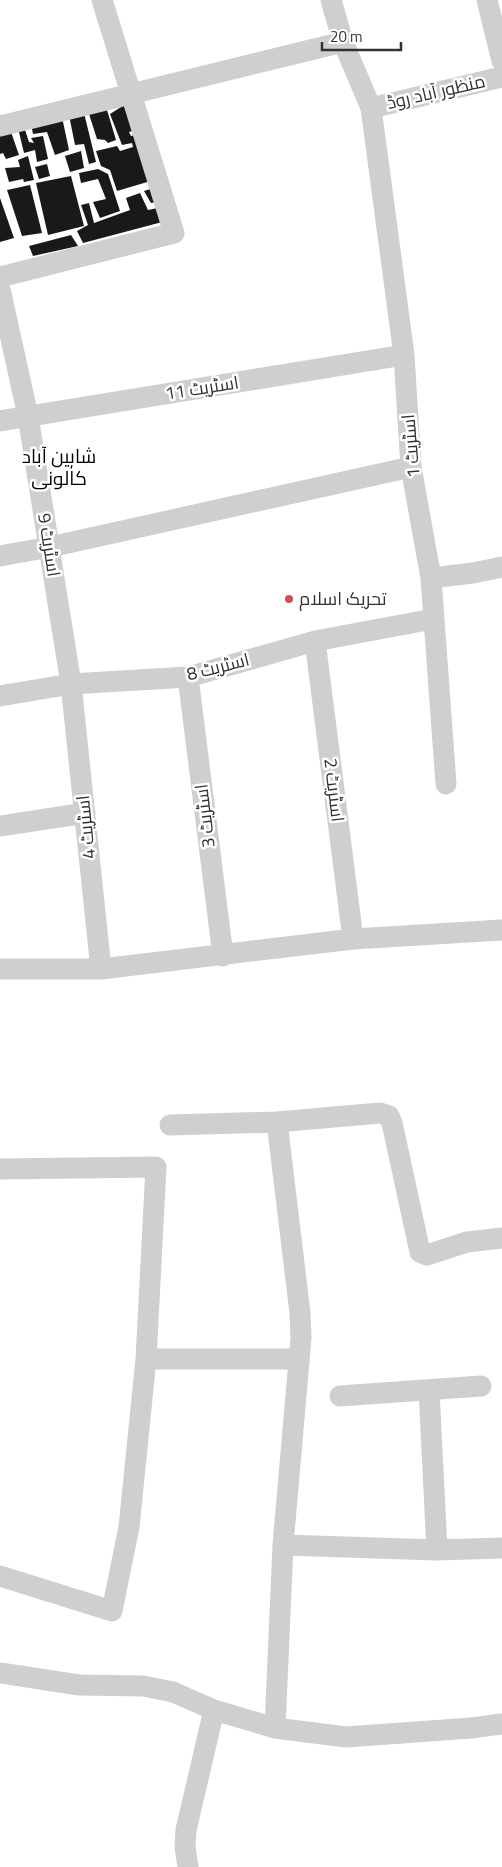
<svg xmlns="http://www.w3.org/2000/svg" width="502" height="1867" font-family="'Titillium Web',Cairo,sans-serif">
  <rect width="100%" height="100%" fill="#fff"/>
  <path fill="#191919" d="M129 102 139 129 129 132 131 136 141 133 154 180 117 191 110 170 101 166 96 151 117 146 120 151 133 147 132 143 122 145 110 114Z
    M107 110 116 140 108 143 105 140 97 139 88 111Z
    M84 113 96 162 89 164 84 144 75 145 69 115Z
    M62 117 69 150 55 155 47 132 33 134 31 124Z
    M24 127 29 142 34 143 31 138 43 136 48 159 37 162 35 150 24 153 18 128Z
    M11 132 19 155 6 159 3 153 0 154V134Z
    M81 151 84 168 70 172 65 156Z
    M28 156 34 180 24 182 23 179 9 182 5 168 20 167 18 160Z
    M47 164 50 176 39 179 35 167Z
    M98 169 108 174 120 211 100 218 93 202 106 199 98 179 81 183 79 173Z
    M71 176 84 226 48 235 36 183Z
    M30 185 42 233 22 236 7 190Z
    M157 187 162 201 151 203 144 191Z
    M140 193 148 210 162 207 166 221 83 243 77 231 88 225 81 205 89 203 94 223 130 210 126 198Z
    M0 198 14 238 0 242Z
    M71 235 78 246 33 256 29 246Z"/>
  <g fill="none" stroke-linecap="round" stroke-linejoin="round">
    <path stroke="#cfcfcf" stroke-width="21" d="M331 0 343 42 371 108 404 355 411 467 431 578 446 784
      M487 0 502 61
      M371 108 502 77
      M0 126 343 42
      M0 277 174 233 102 0
      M0 289 28 416 71 684 101 969
      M0 421 404 355
      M0 556 50 547 411 467
      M431 578 473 573 502 567
      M315 641 353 939
      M188 677 223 956
      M0 696 71 684 188 677 315 641 433 619
      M0 826 85 813
      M0 969H101L353 939 502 930
      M170 1125 277 1122 380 1113 389 1116 392 1123 420 1252 427 1255 467 1242 502 1238
      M0 1169 156 1167 146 1359 129 1527 112 1611 0 1576
      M146 1359H299
      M429 1390 437 1550
      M340 1396 481 1386
      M283 1545 437 1550 502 1548
      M0 1673 79 1685 143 1686 173 1692 214 1710 275 1728 346 1737 471 1728 502 1724
      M275 1728 283 1545 301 1338 300 1313 277 1122
      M188 1867 185 1847 186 1830 214 1710"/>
  </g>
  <circle fill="#d04d58" stroke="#fff" stroke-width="2" cx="289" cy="599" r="5"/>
  <g text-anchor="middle" stroke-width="5" stroke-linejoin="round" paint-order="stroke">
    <g font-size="18" fill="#323232" stroke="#fff">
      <text transform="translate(436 92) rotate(-13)" y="6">منظور آباد روڈ</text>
      <text transform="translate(202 388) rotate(-9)" y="6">اسٹریٹ 11</text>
      <text transform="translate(411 446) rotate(-95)" y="6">اسٹریٹ 1</text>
      <text transform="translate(49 545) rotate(81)" y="6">اسٹریٹ 9</text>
      <text transform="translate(218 667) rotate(-14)" y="6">اسٹریٹ 8</text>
      <text transform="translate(334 790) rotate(83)" y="6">اسٹریٹ 2</text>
      <text transform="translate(205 816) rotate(-97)" y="6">اسٹریٹ 3</text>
      <text transform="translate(86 827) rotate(-96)" y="6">اسٹریٹ 4</text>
    </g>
    <g font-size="18" fill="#323232" stroke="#fff" text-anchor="start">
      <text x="299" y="605">تحریک اسلام</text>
    </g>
    <g font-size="19" fill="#000" stroke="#fff">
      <text x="59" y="463">شاہین آباد<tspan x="59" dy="22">کالونی</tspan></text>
    </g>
  </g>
  <path d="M322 42v8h79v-8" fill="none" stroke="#323232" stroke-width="2.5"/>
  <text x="330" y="42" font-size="15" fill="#323232" stroke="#ffffff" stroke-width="4" paint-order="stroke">20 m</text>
</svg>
